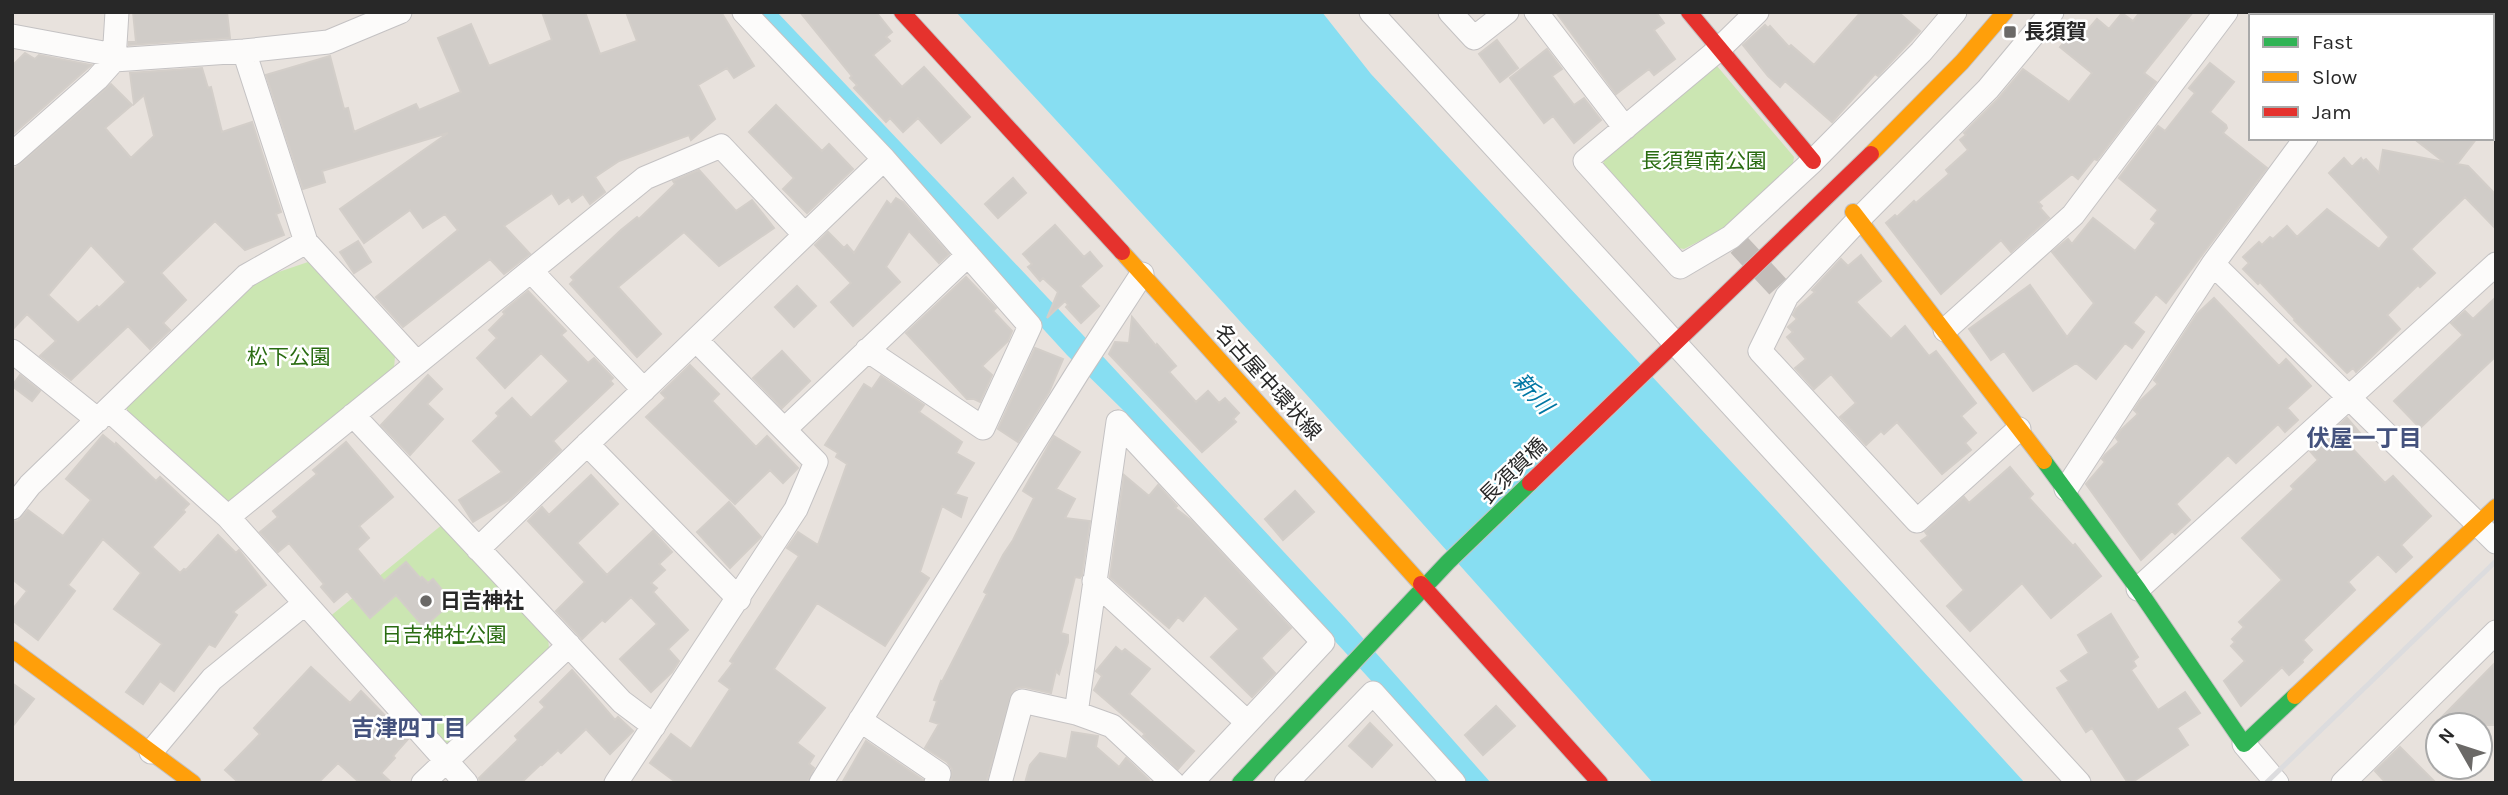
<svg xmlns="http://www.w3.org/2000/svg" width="2508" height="795" font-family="Karla,'Noto Sans JP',sans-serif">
  <rect width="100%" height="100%" fill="#e8e2dd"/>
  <path fill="#cbe6b2" d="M1708 66H1717L1794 157 1792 170 1744 218 1684 249 1673 247 1603 167 1604 158Z
    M308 262 395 356 394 369 234 501 221 500 127 417V407L261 278Z
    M443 524 548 637 549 649 451 744 441 743 328 618Z"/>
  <path fill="#87def2" d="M749 12H777L1082 334 1346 619 1491 783H1465L1123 410 1067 355 887 158Z
    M956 12H1322L1371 74 1778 512 2025 783H1653C1424 523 1192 266 956 12Z"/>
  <path fill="#d0ccc8" stroke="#d3cec9" stroke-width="2" fill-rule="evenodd" d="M133 12H227L230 38 129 45V42H136Z
    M542 12H585L600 54 637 41 626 12H721L754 66 734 78 727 68 698 85 715 119 691 140 689 135 619 161 595 177 605 192 590 204 583 194 572 202 569 197 559 204 552 193 504 226 530 254 504 274 490 259 403 327 376 297 458 230 445 214 423 228 410 210 364 243 340 209 448 133 322 171 325 182 303 189 266 75 330 56 344 109 348 108 354 132 416 104 419 110 461 92 438 38 471 24 489 66 552 40Z
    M800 12H876L892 32 886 37 890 41 873 55 902 87 924 67 970 117 941 143 918 118 903 132 890 118 886 122 854 88 857 85 850 78 852 76Z
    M1556 12H1656L1664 23 1654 30 1675 59 1654 75 1649 69 1616 94Z
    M1861 12H1898L1920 31 1878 76 1875 74 1832 122 1785 81 1780 87 1768 76 1743 45 1765 25 1768 28 1770 26 1789 47 1791 45 1814 65Z
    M2140 12H2193L2144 73 2156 82 2097 160 2094 159 2078 179 2072 174 2038 202 2042 206 2040 208 2049 218 2011 252 2001 240 1941 294 1886 223 1895 215 1897 217 1914 201 1916 203 1949 174 1946 170 1968 150 1960 140 1966 135 1964 133 1998 99 2023 69 2069 102 2092 73 2060 47 2077 26 2085 33 2097 19 2109 29 2122 13 2133 21Z
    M1497 40 1518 68 1500 82 1479 54Z
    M1547 49 1562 69 1552 76 1574 105 1584 98 1601 120 1574 143 1553 116 1544 123 1510 78Z
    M25 53 35 59 39 55 91 65 12 135V66Z
    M2210 63 2234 82 2210 112 2226 125 2227 128 2223 133 2267 168 2166 303 2156 294 2133 323 2144 332 2132 348 2125 343 2096 379 2076 363 2033 391 2004 351 1991 360 1969 329 2030 285 2067 337 2094 303 2052 252 2068 239 2072 244 2093 218 2135 251 2156 223 2151 219 2158 210 2119 178 2158 126 2165 131 2195 93 2189 88Z
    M202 68 208 88 211 87 222 132 252 122 281 212 276 214 284 235 245 250 215 221 161 273 186 300 163 323 170 330 150 349 128 326 71 380 40 356 56 341 27 314 12 330V171L111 84 132 105 105 128 131 158 154 136 144 95 134 104 130 73ZM91 245 126 282 99 308 97 306 78 323 48 295Z
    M776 105 822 151 829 144 853 169 807 213 783 189 794 178 749 132Z
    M2413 138H2477L2457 164 2468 166 2496 195V229L2465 197 2411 249 2435 273 2420 287 2418 285 2387 315 2400 329 2356 372 2353 368 2347 373 2294 320 2295 319 2260 282 2258 284 2243 269 2249 263 2243 257 2259 242 2262 245 2270 237 2273 239 2287 226 2297 237 2327 209 2379 249 2389 237 2329 173 2344 158 2352 167 2361 158 2363 161 2366 159 2379 173 2383 150 2444 162Z
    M699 170 736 211 752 200 774 228 719 266 684 232 618 287 661 334 637 357 570 284 574 280 571 277 621 230 637 217 639 219 675 184 673 181Z
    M1013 178 1026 193 998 218 985 204Z
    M896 198 903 202 949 254 939 263 909 231 886 267 900 282 853 326 831 302 851 283 815 245 828 232 844 248 847 245 854 253 887 201 891 205Z
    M1055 225 1084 257 1090 252 1102 266 1080 286 1099 306 1081 323 1066 307 1068 305 1065 301 1047 318 1058 292 1043 278 1040 281 1028 267 1032 264 1023 254Z
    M358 241 371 262 354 273 340 252Z
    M1861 255 1881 281 1856 302 1891 339 1905 326 1929 356 1936 351 1976 403 1961 416 1976 433 1965 443 1971 450 1942 474 1897 422 1884 434 1881 431 1866 445 1840 417 1856 403 1831 374 1814 389 1795 368 1806 359 1787 337 1793 332 1788 327 1797 319 1793 315 1796 309 1815 292 1812 290 1841 259 1848 266Z
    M966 277 996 308 993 311 1012 331 1008 341 982 366 992 375 980 402 974 399H967L906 333Z
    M797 286 816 306 794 327 775 307Z
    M528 291 566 331 561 335 588 363 594 358 613 378 610 381 613 384 553 441 561 450 509 500 473 522 459 500 502 472 473 441 499 416 496 413 512 398 531 418 569 381 541 353 505 388 477 358 497 338 489 330 505 314 503 312 506 309Z
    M2496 297V356L2420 428 2394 401 2463 335 2451 323 2465 311 2473 319Z
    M2214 298 2279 366 2286 359 2311 386 2287 408 2298 420 2285 432 2278 424 2236 463 2228 455 2176 504 2190 520 2175 534 2172 531 2141 560 2086 484 2105 462 2102 459 2105 455 2119 442 2116 438 2121 430 2138 414 2134 410 2140 401 2158 384 2154 380 2197 314Z
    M1132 317 1156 346 1157 344 1176 366 1169 372 1196 402 1208 391 1219 403 1225 398 1239 413 1233 419 1236 422 1202 452 1109 354 1115 342 1129 343Z
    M1035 348 1063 359 1049 392 1018 442 998 429Z
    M782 351 810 381 782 408 753 378Z
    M690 365 719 394 712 401 756 447 767 436 798 468 783 483 770 470 735 504 646 417 666 398 661 393Z
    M20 375 40 391 32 401 12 386Z
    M428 375 442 389 427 404 443 419 410 455 381 425Z
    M881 376 924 405 919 412 962 442 956 453 974 463 955 494 967 498 961 517 942 506 920 572 929 578 885 646 817 603 774 669 825 708 797 743 814 756 809 764 814 768 807 783H677L650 763 671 734 691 749 730 689 719 681 733 663 730 661 799 556 787 548 798 532 818 545 847 464 836 457 838 453 825 445 864 384 872 389Z
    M2347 418 2360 433 2348 444 2385 483 2393 476 2431 516 2401 545 2412 557 2396 572 2378 554 2348 582 2355 590 2303 640 2312 650 2302 660 2303 662 2289 675 2282 667 2241 706 2224 681 2245 661 2231 646 2235 642 2232 639 2244 627 2239 622 2282 580 2242 538 2294 489 2291 486 2318 460 2310 451Z
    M103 435 115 445 116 443 156 481 160 477 189 504 183 510 185 512 152 547 180 573 184 569 186 570 218 535 236 553 239 550 266 585 233 612 237 615 215 647 209 644 174 691 160 681 143 704 126 692 162 644 114 609 141 573 103 539 68 585 75 591 38 640 12 620V610L27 591 12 579V522L18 521 28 510 63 536 91 500 66 479Z
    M1054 436 1080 452 1056 489 1075 499 1065 518 1090 521 1082 575 1080 578 1075 577 1061 633 1068 635V642L1059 674 1056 671 1051 693 1024 687 1017 688 1012 692 986 783H951L952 769 947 762 925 748 939 724 930 721 937 701 934 700 941 681 942 682 987 594 984 592 1003 555 1013 540 1034 498 1023 491Z
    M346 442 393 497 359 526 369 538 357 549 384 581 406 562 421 579 422 577 428 583 433 579 452 602 424 627 396 595 370 618 347 591 334 602 321 587 324 584 289 543 278 552 260 532 278 517 273 511 317 474 313 470Z
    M2010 467 2033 494 2029 498 2073 546 2075 544 2101 576 2051 618 2022 583 1970 631 1947 606 1964 590 1921 541 1928 536 1925 532 1964 497 1969 503Z
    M591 475 618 504 577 543 607 575 653 531 672 552 659 564 665 570 651 583 657 588 653 592 688 630 668 649 679 661 672 672 651 692 620 659 657 624 631 597 605 622 602 620 582 639 556 611 585 582 528 521 542 507 549 515Z
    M1124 475 1149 496 1158 485 1177 506 1175 508 1192 521 1291 628 1261 658 1275 673 1252 697 1211 657 1239 629 1205 595 1183 621 1178 617 1169 628 1110 577Z
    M1295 491 1314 512 1283 540 1265 519Z
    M729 502 761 537 730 568 697 532Z
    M2111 614 2138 657 2133 661 2136 666 2131 670 2158 710 2185 692 2200 713 2177 728 2188 745 2131 783H2128L2092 728 2086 732 2057 688 2069 681 2061 671 2089 653 2078 635Z
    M1116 647 1122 652 1125 649 1150 669 1129 694 1194 751 1178 769 1143 736 1145 734 1094 690 1102 676 1096 671Z
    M2496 662V725H2434Z
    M311 667 350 703 361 691 408 739 393 756 395 758 381 773 392 783H360L338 763 318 783H239L225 770 260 734 254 728Z
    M572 670 615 720 618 717 633 731 610 754 586 729 561 753 558 750 542 765 541 764 521 783H480L479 778 518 740 515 736 545 707 540 702Z
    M12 683 34 699 12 727Z
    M1496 706 1515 726 1483 755 1465 735Z
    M1370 723 1392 745 1372 767 1349 746Z
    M1072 732 1098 736 1096 747 1119 767 1126 758 1149 780 1146 783H1025L1030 765 1040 753 1067 759Z
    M866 741 923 780 922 783H842Z
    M2400 747 2436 783H2386L2375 771Z"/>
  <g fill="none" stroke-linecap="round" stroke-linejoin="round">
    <path stroke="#c2bdb9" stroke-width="23" stroke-dasharray="23 11" stroke-linecap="butt" d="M1739 245 1778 287"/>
    <g stroke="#c4c2c3" stroke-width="25">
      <path id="street" d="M744 12 884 159 1030 326 983 428 867 350
        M1371 12 2079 783
        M1450 12 1474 38 1507 12
        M1536 12 1625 128
        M1757 12 1718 50 1585 161 1680 267 1731 237 1813 161 1921 52 1955 12
        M2429 12 2433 16
        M2405 16 2408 12
        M12 36 114 55
        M244 51 306 242
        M2492 58 2496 60
        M114 60 244 51 328 42 400 12
        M12 154 97 79 114 60 117 12
        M2213 264 2496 542
        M531 271 644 390
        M1945 330 2073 215 2226 12
        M12 351 98 420
        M109 410 228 517 466 783
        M353 415 622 702 654 726
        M1118 422 1323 642 1191 783
        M785 429 968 255
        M2019 429 1917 521 1760 351 1787 296 1859 219 1988 89 2052 12
        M587 444 739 599
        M2066 489 2213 264 2306 138
        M12 508 30 485 246 276 306 242 417 363
        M228 517 645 178 721 146 805 235
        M478 549 884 159
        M1094 581 1247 722
        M2138 589 2496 264
        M1076 713 1118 422
        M860 720 939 774 936 783
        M2244 744 2277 783
        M151 752 212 679 304 604
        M423 783 569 645
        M616 783 796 509 816 462 696 340
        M821 783 1078 372 1142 274
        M1000 783 1022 701 1076 713 1112 726 1173 783
        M1286 783 1373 693 1454 783
        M2343 783 2496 632"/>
    </g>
    <g stroke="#c4c2c3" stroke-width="18">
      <path id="fast" d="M2044 461 2138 589 2244 744 2295 696
        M1240 783 1448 562 1530 483"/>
    </g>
    <g stroke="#c4c2c3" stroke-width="18">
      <path id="slow" d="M1871 154 1962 62 2005 12
        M1853 212 2044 461
        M1122 252 1421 584
        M12 649 193 783
        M2295 696 2496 507"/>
    </g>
    <g stroke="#c4c2c3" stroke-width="18">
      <path id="jam" d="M902 12 1122 252
        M1689 12 1813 161
        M1530 483 1871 154
        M1421 584 1600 783"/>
    </g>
    <use href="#street" stroke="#fcfbfa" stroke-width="23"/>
    <use href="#fast" stroke="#30b455" stroke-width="16"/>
    <use href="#slow" stroke="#ff9f0a" stroke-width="16"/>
    <use href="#jam" stroke="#e5322d" stroke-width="16"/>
    <path stroke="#dcdcde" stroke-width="5" d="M2266 783 2496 561"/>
  </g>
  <g fill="#6b6967" stroke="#fff" stroke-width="2.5">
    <rect x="2003" y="25" width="14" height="14" rx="3.5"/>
    <circle cx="426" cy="601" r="7"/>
  </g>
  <g text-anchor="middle" stroke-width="5" stroke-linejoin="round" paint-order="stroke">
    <g font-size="21" font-weight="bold" fill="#282828" stroke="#fff" text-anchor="start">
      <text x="2024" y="39">長須賀</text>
      <text x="440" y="608">日吉神社</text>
    </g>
    <g font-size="21" fill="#2a6c12" stroke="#fff">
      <text x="1704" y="168">長須賀南公園</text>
      <text x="289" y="364">松下公園</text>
      <text x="444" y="642">日吉神社公園</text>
    </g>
    <g font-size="21" fill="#282828" stroke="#fff">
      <text transform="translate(1268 382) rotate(48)" y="7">名古屋中環状線</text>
      <text transform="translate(1513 471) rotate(-44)" y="7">長須賀橋</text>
    </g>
    <g font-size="23" font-style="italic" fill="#0077a4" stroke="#fff">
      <text transform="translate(1533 393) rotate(47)" y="8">新川</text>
    </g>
    <g font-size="23" font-weight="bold" fill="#44527d" stroke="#fff">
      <text x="2364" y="446">伏屋一丁目</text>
      <text x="409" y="736">吉津四丁目</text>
    </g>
  </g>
  <rect width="2508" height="795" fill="none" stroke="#282828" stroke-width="28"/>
  <rect x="2249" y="14" width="245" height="126" fill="#ffffff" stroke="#a9a9a9" stroke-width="2"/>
  <rect x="2263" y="37" width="35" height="10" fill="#30b455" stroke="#a9a9a9" stroke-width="2"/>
  <text x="2312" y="49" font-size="21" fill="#282828">Fast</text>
  <rect x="2263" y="72" width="35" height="10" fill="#ff9f0a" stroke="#a9a9a9" stroke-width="2"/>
  <text x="2312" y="84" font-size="21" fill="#282828">Slow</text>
  <rect x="2263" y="107" width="35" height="10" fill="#e5322d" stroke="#a9a9a9" stroke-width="2"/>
  <text x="2312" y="119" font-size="21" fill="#282828">Jam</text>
  <g transform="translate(2459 746) rotate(309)"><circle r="33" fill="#ffffff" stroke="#a9a9a9" stroke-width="2"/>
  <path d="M0-5L12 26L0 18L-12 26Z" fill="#6b6967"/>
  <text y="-10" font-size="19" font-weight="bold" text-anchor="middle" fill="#282828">N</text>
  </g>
</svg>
